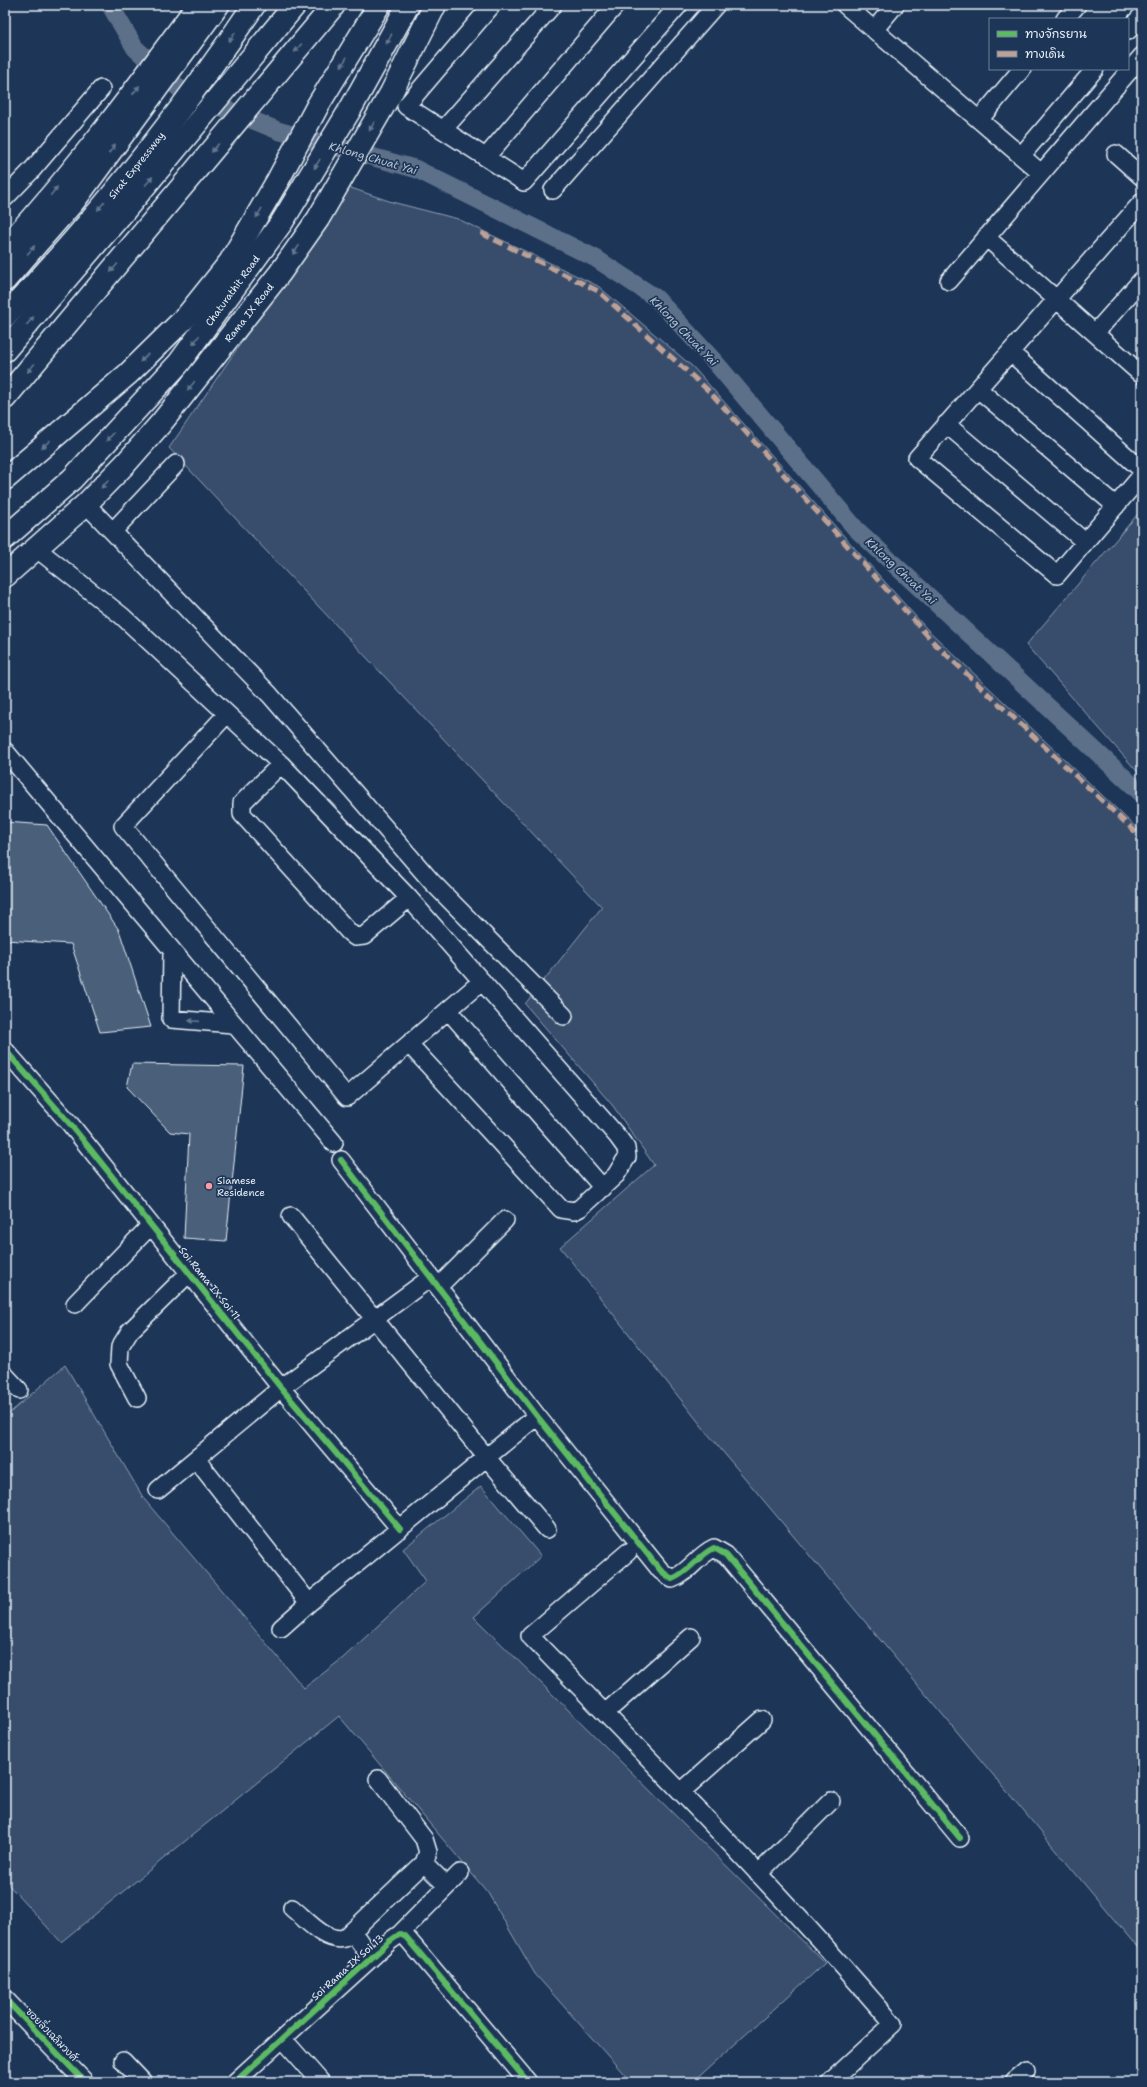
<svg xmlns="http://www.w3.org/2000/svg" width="1147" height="2087" font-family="'Shantell Sans','Playpen Sans Thai',sans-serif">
  <rect width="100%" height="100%" fill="#1d3557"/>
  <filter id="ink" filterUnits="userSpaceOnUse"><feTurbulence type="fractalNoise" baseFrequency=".025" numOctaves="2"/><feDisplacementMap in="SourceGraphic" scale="8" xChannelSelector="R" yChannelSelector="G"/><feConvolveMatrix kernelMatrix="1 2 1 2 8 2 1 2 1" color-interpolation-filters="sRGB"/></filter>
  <g filter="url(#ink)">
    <path fill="#374d6c" stroke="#909fb2" d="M348 187 392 202 458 219 598 286 693 367 926 628 1142 833V1953L708 1434 560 1247 654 1165 613 1106 525 1004 602 907 169 448Z
      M1142 509V777L1026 645Z
      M65 1365 144 1499 304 1688 343 1658 426 1581 403 1549 481 1486 541 1556 474 1617 825 1963 693 2082H631L535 1974 488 1893 339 1716 61 1942 5 1881V1417Z"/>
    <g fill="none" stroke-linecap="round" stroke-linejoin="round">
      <path stroke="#5d7089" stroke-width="18" d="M110 5 135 48 182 91 279 131 416 169 595 258 656 298 715 362 856 529 1142 794"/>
    </g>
    <path fill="#495e7a" stroke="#e8f1f8" d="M5 822 47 825 119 930 151 1027 100 1032 71 944 5 940Z
      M132 1064 244 1066 226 1241 184 1238 189 1134 170 1132 127 1087Z"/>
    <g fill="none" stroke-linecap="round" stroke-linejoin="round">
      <g stroke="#e8f1f8" stroke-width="20">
        <path id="minor" d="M492 5 406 106 524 182 679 5
          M845 5 1041 173
          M1065 19 1077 5
          M874 30 895 5
          M1128 31 1142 15
          M979 120 1022 69
          M443 130 553 5
          M1116 154 1142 177
          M1021 156 1095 69
          M486 157 616 5
          M553 190 716 5
          M5 198 32 170 101 89
          M1142 202 917 458 1057 575 1142 475
          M986 237 1142 375
          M949 281 1142 56
          M1095 333 1142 280
          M1010 352 1142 470
          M978 389 1116 506
          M946 424 1085 542
          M86 504 270 695 431 881 564 1016
          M113 531 176 464
          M37 549 122 616 281 764 409 898 618 1137 626 1148 627 1157 616 1175 580 1208 574 1211 561 1209 409 1044
          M227 714 123 826 347 1097 482 981
          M5 751 334 1143
          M281 764 242 803V814L349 932 355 937 364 936 409 898
          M172 951 171 1019 233 1024
          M448 1010 603 1188
          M5 1050 71 1125 281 1388 400 1529
          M341 1160 537 1416 661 1571 672 1579C690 1572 697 1556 714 1548L726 1555 960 1838
          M291 1216 487 1458 547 1529
          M438 1287 505 1220
          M75 1304 151 1225
          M5 1375 19 1390
          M137 1398 119 1364 120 1347 130 1331 189 1273
          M196 1459 309 1603 281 1628
          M158 1490 281 1388 430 1278
          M628 1552 530 1636C653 1763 778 1889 893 2024L830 2082
          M309 1603 537 1416
          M605 1713 691 1637
          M681 1792 762 1720
          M424 1863 447 1886
          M758 1874 831 1801
          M292 1908C307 1920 325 1943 345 1938L424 1863 428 1852 424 1839 378 1779
          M352 1931 371 1958
          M400 1934 460 1873
          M5 1999 85 2082
          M283 2039 321 2082
          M123 2061 143 2082
          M235 2082 390 1941 400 1934 406 1937 528 2082
          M1014 2082 1027 2071"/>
      </g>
      <g stroke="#e8f1f8" stroke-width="25">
        <g id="major">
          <path d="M5 280 74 201 218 5"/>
          <path d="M5 350 124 211 295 5"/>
          <path d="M5 398 334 5"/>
          <path id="s1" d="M5 538 72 479 179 363 282 222 351 108 408 5"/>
          <path id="s2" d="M5 576 86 504 126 463 162 422 280 273 318 219 391 93 435 5"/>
        </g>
      </g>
      <g stroke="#e8f1f8" stroke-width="25">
        <g id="highway">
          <path d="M5 248C75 172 137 88 198 5"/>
          <path id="s3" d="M5 316C96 220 180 115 254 5"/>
          <path d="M5 479 128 374 186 317 230 262 278 180 318 105 379 5"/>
        </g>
      </g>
      <use href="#minor" stroke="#1d3557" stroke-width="17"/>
      <use href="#major" stroke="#1d3557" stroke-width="22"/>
      <use href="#highway" stroke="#1d3557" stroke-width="22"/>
      <path stroke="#bda197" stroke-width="5" stroke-dasharray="10 5" stroke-linecap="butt" d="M481 233 598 291 710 392 935 644 1142 838"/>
      <g stroke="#1d3557" stroke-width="8">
        <path id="cycleway" d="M5 1050 71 1125 281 1388 400 1529
          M341 1160 537 1416 661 1571 672 1579C690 1572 697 1556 714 1548L726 1555 960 1838
          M5 1999 85 2082
          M235 2082 390 1941 400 1934 406 1937 528 2082"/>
      </g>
      <use href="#cycleway" stroke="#5cba63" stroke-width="6"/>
    </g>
    <defs><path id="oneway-solid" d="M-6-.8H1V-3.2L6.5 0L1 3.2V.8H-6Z"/></defs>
    <g fill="#64778f">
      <use href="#oneway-solid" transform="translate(232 37) rotate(126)"/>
      <use href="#oneway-solid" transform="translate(389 39) rotate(119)"/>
      <use href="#oneway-solid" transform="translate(298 48) rotate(130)"/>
      <use href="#oneway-solid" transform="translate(344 62) rotate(121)"/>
      <use href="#oneway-solid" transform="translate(136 90) rotate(-51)"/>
      <use href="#oneway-solid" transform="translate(372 126) rotate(120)"/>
      <use href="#oneway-solid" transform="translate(215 148) rotate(130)"/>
      <use href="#oneway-solid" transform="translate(112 149) rotate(-53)"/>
      <use href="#oneway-solid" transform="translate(317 164) rotate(121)"/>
      <use href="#oneway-solid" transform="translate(149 181) rotate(-50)"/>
      <use href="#oneway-solid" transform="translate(54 191) rotate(-51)"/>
      <use href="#oneway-solid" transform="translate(101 206) rotate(130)"/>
      <use href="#oneway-solid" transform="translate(259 213) rotate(121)"/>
      <use href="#oneway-solid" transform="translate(31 250) rotate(-49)"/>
      <use href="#oneway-solid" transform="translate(296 250) rotate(125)"/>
      <use href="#oneway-solid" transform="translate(114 268) rotate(130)"/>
      <use href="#oneway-solid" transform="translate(30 321) rotate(-49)"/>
      <use href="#oneway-solid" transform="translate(196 340) rotate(126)"/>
      <use href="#oneway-solid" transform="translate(144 358) rotate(135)"/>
      <use href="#oneway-solid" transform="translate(31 368) rotate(130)"/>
      <use href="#oneway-solid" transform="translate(191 386) rotate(129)"/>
      <use href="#oneway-solid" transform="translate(110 437) rotate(133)"/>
      <use href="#oneway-solid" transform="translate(46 444) rotate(139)"/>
      <use href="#oneway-solid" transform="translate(105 484) rotate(134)"/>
      <use href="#oneway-solid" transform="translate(194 1021) rotate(-176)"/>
    </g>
  </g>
  <circle fill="#ff9aa2" stroke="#1d3557" stroke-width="1.5" cx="209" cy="1186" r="4"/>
  <g text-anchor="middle" stroke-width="3.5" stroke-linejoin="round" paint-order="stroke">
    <g font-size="10" fill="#e8f1f8" stroke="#1d3557">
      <text dy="4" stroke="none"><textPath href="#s3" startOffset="200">Sirat Expressway</textPath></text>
      <text dy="4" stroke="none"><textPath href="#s1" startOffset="337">Chaturathit Road</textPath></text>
      <text dy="4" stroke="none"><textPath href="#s2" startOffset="360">Rama IX Road</textPath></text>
      <text transform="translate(210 1283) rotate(51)" y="4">Soi Rama IX Soi 11</text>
      <text transform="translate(347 1967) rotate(-42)" y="4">Soi Rama IX Soi 13</text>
      <text transform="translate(52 2034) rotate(46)" y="4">ซอยลิ่วเฉลิมวงศ์</text>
    </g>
    <g font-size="10" fill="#e8f1f8" stroke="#1d3557" text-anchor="start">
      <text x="217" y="1184">Siamese<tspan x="217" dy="12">Residence</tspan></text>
    </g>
    <g font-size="11" font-style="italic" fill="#b7c4d1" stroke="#1d3557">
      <text transform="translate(373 158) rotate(16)" y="4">Khlong Chuat Yai</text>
      <text transform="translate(684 331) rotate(46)" y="4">Khlong Chuat Yai</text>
      <text transform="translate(901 571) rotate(43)" y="4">Khlong Chuat Yai</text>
    </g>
  </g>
  <rect width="1147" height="2087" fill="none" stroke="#1d3557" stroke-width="20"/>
  <rect x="10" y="10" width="1127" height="2067" fill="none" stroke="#e8f1f8" stroke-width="1.5" filter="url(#ink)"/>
  <rect x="989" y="18" width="140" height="52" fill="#1d3557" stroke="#6e8097"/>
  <rect x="997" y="31" width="20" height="6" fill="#5cba63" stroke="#6e8097"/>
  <text x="1025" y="38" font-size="12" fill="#e8f1f8">ทางจักรยาน</text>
  <rect x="997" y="51" width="20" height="6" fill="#bda197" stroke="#6e8097"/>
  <text x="1025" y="58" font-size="12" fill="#e8f1f8">ทางเดิน</text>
</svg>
